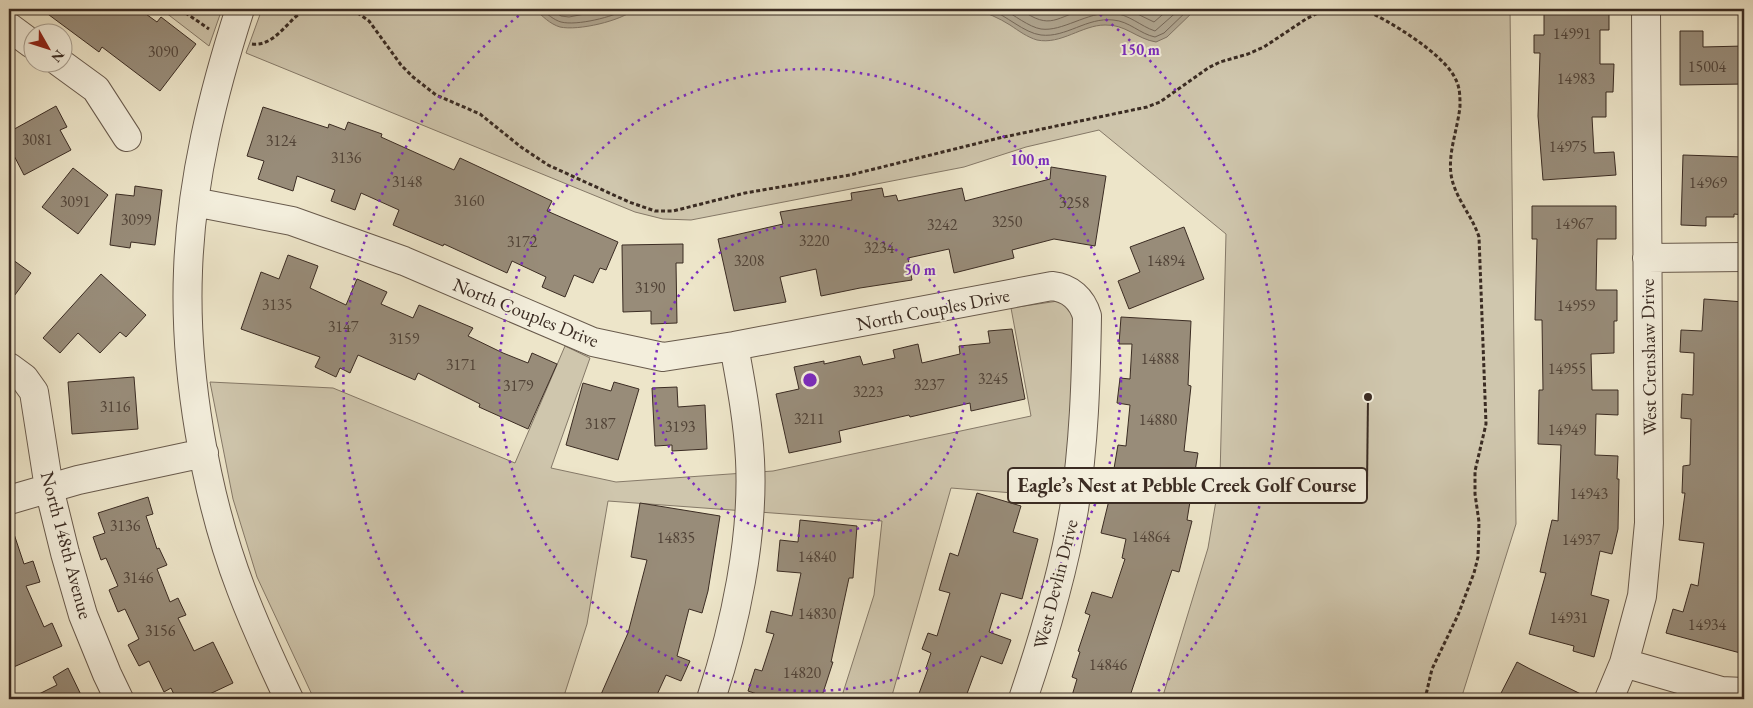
<svg xmlns="http://www.w3.org/2000/svg" width="1753" height="708" font-family="'EB Garamond',serif">
  <rect width="100%" height="100%" fill="#ede5c9"/>
  <filter id="stains"><feTurbulence type="fractalNoise" baseFrequency=".004" numOctaves="4"/><feColorMatrix values="0 0 0 0 .2 0 0 0 0 .09 0 0 0 0 .02 0 0 0 .5 -.17"/></filter>
  <radialGradient id="worn" r=".72"><stop offset=".6" stop-color="#630" stop-opacity="0"/><stop offset="1" stop-color="#630" stop-opacity=".3"/></radialGradient>
  <path fill="#cfc6ad" stroke="#857968" d="M161 9H222L209 46Z
    M262 9H1510L1516 524 1461 699H1162L1208 548 1220 477 1226 234 1099 130 1026 147 964 167 691 220 663 219 635 212 246 53Z
    M1058 301 1068 307 1075 321 1069 457 1063 497 951 488 891 699H841L874 595 882 521 608 501 587 624 563 699H314L257 577 233 499 210 382 333 388 515 463 565 346 590 358 551 468 616 482 773 471 1031 416 1011 308Z"/>
  <path fill="#b0a691" stroke="#817565" d="M535 9H635C621 21 578 31 560 27 550 24 542 16 535 9Z
    M975 9H1196L1167 37 1156 42C1137 39 1125 24 1105 25 1082 25 1061 45 1037 40 1027 37 1019 31 1010 25 999 18 987 13 975 9Z"/>
  <g fill="none" stroke-linecap="round" stroke-linejoin="round">
    <path stroke="#76695a" stroke-width="1" d="M541 9C547 14 554 20 561 22 577 26 613 17 627 9
      M550 9 561 16 569 17 611 9
      M989 9C1006 15 1024 33 1041 35 1066 38 1087 17 1113 20 1129 21 1140 34 1155 37L1164 33 1189 9
      M1003 9C1014 15 1029 27 1041 29 1062 32 1087 12 1112 13 1129 14 1140 26 1155 31L1180 9
      M1020 9C1052 32 1055 16 1088 9
      M1127 9 1154 22 1169 9"/>
  </g>
  <path fill="#988c79" stroke="#3b2c23" d="M41 9H139L157 22 161 17 196 44 160 91 102 47 99 52Z
    M1544 9H1609V30H1600V64H1614L1613 92H1606V117H1592L1594 153 1614 152 1616 175 1543 180 1538 116 1540 53H1534V35H1544Z
    M1680 31H1703V47L1744 46V84L1680 85Z
    M56 106 67 127 60 130 71 150 24 175 9 146V132Z
    M263 107 328 128 329 124 345 130 348 122 382 134 381 137 454 170 460 158 552 201 547 211 618 242 606 270 600 268 593 283 574 275 565 297 542 287 546 277 512 261 507 273 444 244 443 246 393 225 399 210 361 193 355 210 331 201 335 190 297 176 293 191 258 179 264 161 247 156Z
    M1683 155 1744 157V215L1734 214V217H1706V226L1681 225Z
    M1051 167 1106 176 1095 246 1054 239 1012 250 1014 258 954 273 949 249 908 258 912 280 860 288 821 296 816 269 780 277 786 302 734 311 718 239 783 224 780 212 852 200 851 193 882 188 884 197 896 195 898 201 962 188 965 201 1050 179Z
    M73 168 108 195 78 234 42 207Z
    M135 186 162 190 155 245 131 242 130 248 110 245 116 194 134 196Z
    M1532 206H1616V239H1597L1596 290H1617V321H1614V353L1591 354 1592 390H1618V415L1596 414 1595 455 1618 456 1617 479H1619L1618 529 1612 554 1600 551 1591 595 1609 600 1594 657 1573 651 1574 646 1529 634 1546 573 1540 572 1552 520 1558 521 1561 445 1538 444 1539 390H1543L1542 320H1535L1537 239H1532Z
    M1184 227 1204 279 1129 309 1118 281 1140 272 1130 247Z
    M683 244V263H676L677 323 651 324V311L623 312 622 245Z
    M288 255 318 266 310 288 346 305 357 279 387 292 381 304 413 318 419 305 473 328 468 336 503 353 528 363 532 353 557 364 528 429 479 407 480 404 418 373 415 380 358 355 350 373 340 368 336 377 315 367 320 357 241 329 261 272 279 279Z
    M9 257 31 273 9 303Z
    M101 274 146 315 126 337 120 332 100 353 78 333 60 353 43 338Z
    M1704 299 1744 302V654L1666 633 1673 609 1683 612 1691 584 1698 586 1704 543 1679 540 1685 493H1682L1683 466 1690 465 1691 419 1681 418 1682 394 1693 395 1694 353 1680 352 1681 330 1702 331Z
    M1121 317 1191 321 1188 385 1191 386 1184 451 1198 453 1187 520 1192 521 1179 572 1172 570 1129 699H1071L1077 679 1072 677 1080 652 1078 651 1090 615 1085 613 1092 592 1112 598 1125 559 1122 558 1126 539 1101 533 1111 492H1110L1118 445 1126 446 1130 405 1117 403 1120 378 1130 379 1132 344H1119Z
    M1012 329 1025 399 971 411 970 403 910 417 909 415 839 431 841 442 789 453 776 394 799 389 794 367 824 361V364L860 356 863 365 895 358 893 350 918 344 922 363 960 354 959 346 990 343 988 331Z
    M134 377 138 429 72 434 68 382Z
    M614 382 639 389 618 460 566 445 583 383 611 391Z
    M677 387 678 407 705 405 707 449 672 451V445L655 446 652 388Z
    M977 493 1021 506 1013 532 1038 539 1022 599 1001 593 989 632 1011 640 1002 664 981 656 965 699H917L928 669 926 668 931 653 922 649 928 633 937 636 950 593 939 590 950 553 958 556Z
    M148 497 153 514 146 516 157 549 159 548 167 565 157 569 170 602 178 598 186 615 178 618 194 651 213 642 233 683 199 699H176L171 688 164 692 149 661 139 666 128 645 139 639 125 609 118 612 109 590 118 586 106 558 101 560 93 537 105 533 98 513Z
    M640 503 720 516 708 591 702 613 689 609 677 656 690 661 681 681 666 675 655 699H599L628 633 647 560 631 557Z
    M800 520 857 526 853 578H849L831 662H833L821 699H772L748 691 755 669 762 671 774 634 766 632 771 611 792 616 801 573 777 571 780 540 798 542Z
    M9 528H12L24 564 33 561 40 582 26 586 44 627 52 623 62 646 9 669Z
    M1517 662 1530 669 1591 699H1498Z
    M68 668 83 699H29L57 685 53 677Z"/>
  <g fill="none" stroke-linecap="round" stroke-linejoin="round">
    <g stroke="#685a4c" stroke-width="30">
      <path id="minor" d="M240 9C213 93 191 181 188 271 184 371 205 495 241 589 255 626 272 663 289 699
        M9 27 32 44
        M59 62 96 89 127 137
        M194 202 292 221 404 261 593 342 663 357 734 346 1052 286C1070 288 1082 299 1087 316 1086 381 1084 445 1074 509 1063 574 1044 637 1023 699
        M1647 258 1744 257
        M9 367 24 378 34 392 49 488 65 553 83 615 107 674 119 699
        M9 500 78 480 204 453
        M1624 663 1721 691 1744 692
        M711 699C735 626 754 537 750 460 748 421 741 384 734 346
        M1609 699 1624 663 1642 596 1649 523 1646 9"/>
    </g>
    <path stroke="#3b2c23" stroke-width="3" stroke-dasharray="4 2.5" stroke-linecap="butt" d="M180 9 209 29
      M352 9 369 21 401 65 413 77 436 95 480 114 521 147 548 165 629 202 655 211H673L745 193 850 175 999 138 1147 107 1160 102 1208 68 1220 62 1248 54 1264 47 1306 19 1326 9
      M1363 9C1388 20 1445 54 1456 80 1460 88 1460 97 1460 106 1458 128 1448 152 1451 174 1454 197 1472 215 1479 237L1486 424 1475 471V494L1479 522 1478 557 1474 573 1458 615 1432 669 1425 699
      M252 44C275 47 288 19 306 9"/>
    <use href="#minor" stroke="#f3eedc" stroke-width="28"/>
  </g>
  <g fill="none" stroke="#7b2cbf" stroke-width="2.5" stroke-dasharray="2.5 5">
    <circle cx="810" cy="380" r="156"/>
    <circle cx="810" cy="380" r="311"/>
    <path d="M468 698A467 467 0 0 1 526 10M1094 10A467 467 0 0 1 1152 698"/>
  </g>
  <g text-anchor="middle" stroke-width="4" stroke-linejoin="round" paint-order="stroke">
    <g font-size="16" fill="#524438">
      <text x="1572" y="39">14991</text>
      <text x="163" y="57">3090</text>
      <text x="1707" y="72">15004</text>
      <text x="1576" y="84">14983</text>
      <text x="37" y="145">3081</text>
      <text x="281" y="146">3124</text>
      <text x="1568" y="152">14975</text>
      <text x="346" y="163">3136</text>
      <text x="407" y="187">3148</text>
      <text x="1708" y="188">14969</text>
      <text x="469" y="206">3160</text>
      <text x="75" y="207">3091</text>
      <text x="1074" y="208">3258</text>
      <text x="136" y="225">3099</text>
      <text x="1007" y="227">3250</text>
      <text x="1574" y="229">14967</text>
      <text x="942" y="230">3242</text>
      <text x="814" y="246">3220</text>
      <text x="522" y="247">3172</text>
      <text x="879" y="253">3234</text>
      <text x="749" y="266">3208</text>
      <text x="1166" y="266">14894</text>
      <text x="650" y="293">3190</text>
      <text x="277" y="310">3135</text>
      <text x="1576" y="311">14959</text>
      <text x="343" y="332">3147</text>
      <text x="404" y="344">3159</text>
      <text x="1160" y="364">14888</text>
      <text x="461" y="370">3171</text>
      <text x="1567" y="374">14955</text>
      <text x="993" y="384">3245</text>
      <text x="929" y="390">3237</text>
      <text x="518" y="391">3179</text>
      <text x="868" y="397">3223</text>
      <text x="115" y="412">3116</text>
      <text x="809" y="424">3211</text>
      <text x="1158" y="425">14880</text>
      <text x="600" y="429">3187</text>
      <text x="680" y="432">3193</text>
      <text x="1567" y="435">14949</text>
      <text x="1589" y="499">14943</text>
      <text x="125" y="531">3136</text>
      <text x="1151" y="542">14864</text>
      <text x="676" y="543">14835</text>
      <text x="1581" y="545">14937</text>
      <text x="817" y="562">14840</text>
      <text x="138" y="583">3146</text>
      <text x="817" y="619">14830</text>
      <text x="1569" y="623">14931</text>
      <text x="1707" y="630">14934</text>
      <text x="160" y="636">3156</text>
      <text x="1108" y="670">14846</text>
      <text x="802" y="678">14820</text>
    </g>
    <g font-size="19" fill="#3b2c23" stroke="#f3eedc">
      <text transform="translate(933 309) rotate(-11)" y="7">North Couples Drive</text>
      <text transform="translate(526 312) rotate(22)" y="7">North Couples Drive</text>
      <text transform="translate(1648 357) rotate(-91)" y="7">West Crenshaw Drive</text>
      <text transform="translate(67 545) rotate(75)" y="7">North 148th Avenue</text>
      <text transform="translate(1055 584) rotate(-76)" y="7">West Devlin Drive</text>
    </g>
  </g>
  <circle cx="810" cy="380" r="8" fill="#7b2cbf" stroke="#f3eedc" stroke-width="2.5"/>
  <g font-size="15" text-anchor="middle" font-weight="bold" fill="#7b2cbf" stroke="#f3eedc" stroke-width="4" stroke-linejoin="round" paint-order="stroke">
    <text x="1140" y="55">150 m</text>
    <text x="1030" y="165">100 m</text>
    <text x="920" y="275">50 m</text>
  </g>
  <path fill="none" stroke="#3b2c23" stroke-width="2" d="M1368 397L1367 485"/>
  <circle fill="#3b2c23" stroke="#f3eedc" stroke-width="2" cx="1368" cy="397" r="5"/>
  <rect fill="#f3eedc" stroke="#3b2c23" stroke-width="2" x="1008" y="468" width="359" height="35" rx="5"/>
  <g font-size="20" text-anchor="middle" font-weight="bold" fill="#3b2c23">
    <text x="1187" y="492">Eagle’s Nest at Pebble Creek Golf Course</text>
  </g>
  <rect width="1753" height="708" fill="none" stroke="#ede5c9" stroke-width="30"/>
  <rect x="10" y="10" width="1733" height="688" fill="none" stroke="#3b2c23" stroke-width="2.5"/>
  <rect x="15" y="15" width="1723" height="678" fill="none" stroke="#3b2c23"/>
  <g transform="translate(48 48) rotate(129)"><circle r="24" fill="#f3eedc" stroke="#a9a092"/>
  <path d="M0-4L9 19L0 12L-9 19Z" fill="#8f2418"/>
  <text y="-8" font-size="14" font-weight="bold" text-anchor="middle" fill="#3b2c23">N</text>
  </g>
  <rect width="100%" height="100%" filter="url(#stains)"/>
  <rect width="100%" height="100%" fill="url(#worn)"/>
</svg>
